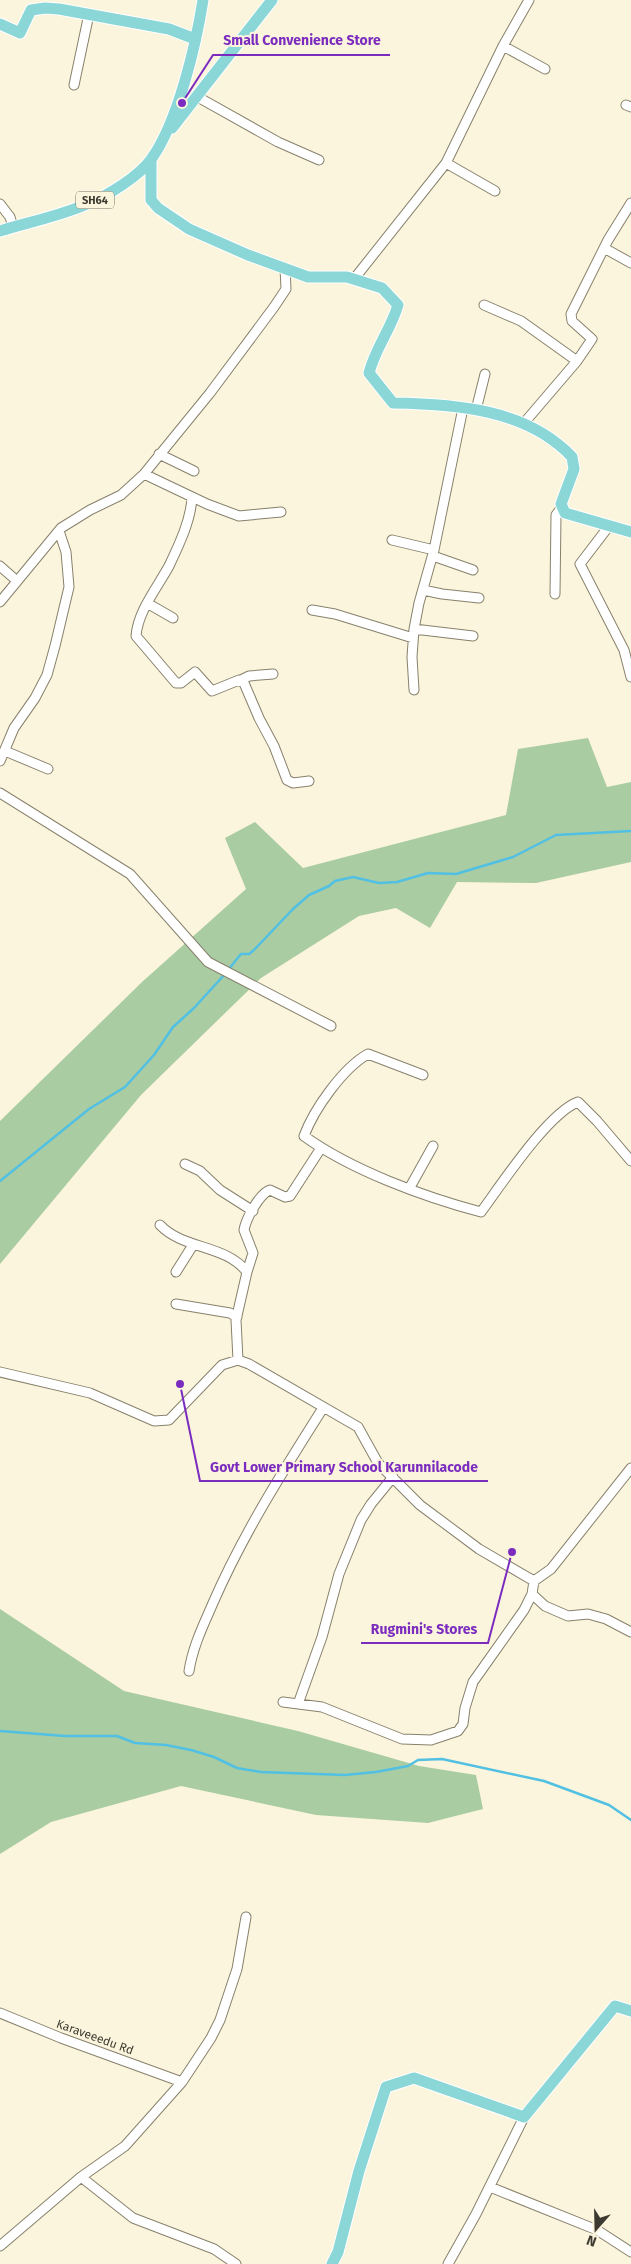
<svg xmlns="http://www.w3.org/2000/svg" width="631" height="2264" font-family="'Fira Sans',sans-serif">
  <rect width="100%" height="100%" fill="#fcf5dd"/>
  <path fill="#a9cca3" d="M588 738 607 787 631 782V862L536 883 457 882 430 928 396 908 359 916 261 978 141 1095 0 1264V1121L142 982 246 889 225 838 255 822 303 868 506 815 518 749Z
    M0 1609 124 1691 298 1731 419 1766 476 1775 483 1809 428 1823 316 1815 181 1786 51 1822 0 1854Z"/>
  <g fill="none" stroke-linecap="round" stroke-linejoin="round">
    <path stroke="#51c0e3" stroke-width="2.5" d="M228 970 241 954H249L254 950 293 909 309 895 329 886 335 881 353 877 379 883 397 882 428 873 456 874 513 857 556 835 631 831
      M0 1181 89 1109 125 1087 154 1055 173 1027 194 1008 225 974
      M0 1731 65 1736H117L135 1743 166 1745 191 1750 214 1757 237 1768 261 1772 345 1775 376 1772 408 1766 418 1760 442 1759 544 1781 609 1805 631 1820"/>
    <g stroke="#87816c" stroke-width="11">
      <path id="minor" d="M529 0 503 46 545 69
        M74 85 89 14
        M196 96 278 142 319 160
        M626 105 631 107
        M495 191 446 163 503 46
        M0 204 10 217 13 227
        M604 248 631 263
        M354 279 446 163
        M484 305 521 321 577 361
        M476 410 485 374
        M524 423 577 361 592 339 572 321 571 314 608 240 631 203
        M159 454 194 471
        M144 474 207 504 239 516 281 512
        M192 497C191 520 179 545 169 566 157 588 138 611 136 636L176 683H181L195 672 212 691 239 680 244 683 259 718 274 746 287 780 293 783 309 781
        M609 526 580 564 624 650 631 677
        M392 540 434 550
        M433 556 473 570
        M0 566 17 581
        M423 590 442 594 479 598
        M555 594 556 515 559 511 563 510
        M0 602 61 528 90 510 121 495 144 474 210 393 274 307 286 289 285 268
        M147 603 173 618
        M312 610 335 614 413 638
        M414 629 473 636
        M241 680 249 676 273 674
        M414 690 412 657 414 629 419 603 434 550 463 408
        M5 751 48 769
        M0 761 14 728 35 698 47 675 55 646 69 587 66 552 59 531
        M0 793 130 874 208 962 331 1026
        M423 1075 368 1054C343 1068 314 1109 304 1136 351 1170 424 1197 481 1212 501 1185 548 1113 578 1102L597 1121 631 1161
        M185 1164 200 1171 220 1190 253 1211
        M409 1189 433 1146
        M160 1225C184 1250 225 1244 247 1272L236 1320 238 1360
        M176 1272 193 1245
        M247 1272 253 1253 244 1230C246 1219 259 1194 270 1190L285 1197 290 1196 321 1148
        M176 1304 230 1313 237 1317
        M0 1372 90 1393 154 1421 169 1420 222 1365 238 1360 249 1364 358 1427 378 1463 420 1505 479 1549 534 1581 551 1569 631 1468
        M532 1594 545 1606 568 1616 588 1614 606 1619 631 1632
        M189 1671C193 1646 203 1626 213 1603 243 1534 283 1471 323 1408
        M283 1702 322 1707 402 1739 431 1740 458 1731 463 1724 465 1708 473 1682 524 1610 532 1594 534 1581
        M298 1704 322 1637 339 1574 361 1520 371 1504 393 1477
        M0 2013 61 2038 182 2082
        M81 2177 133 2218 214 2249 236 2264
        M490 2187 597 2230 631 2252
        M0 2246 81 2177 125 2146 182 2082 211 2038 220 2020 237 1969 246 1917
        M448 2264 476 2214 524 2117"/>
    </g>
    <g stroke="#fff" stroke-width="13">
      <path id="major" d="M0 24 20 33 31 10 45 8 59 9 169 29 195 39
        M172 128 272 0
        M151 160V200L158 208 189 229 248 255 308 277H347L382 288 398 305C391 329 375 349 369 373L393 403C455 404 527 409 572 457L574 469 561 504 565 513 631 532
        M0 231C29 222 60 216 87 204 107 196 140 176 152 158 178 121 196 45 203 0
        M332 2264 338 2252 359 2171 386 2087 414 2078 524 2117 615 2006 631 2011"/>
    </g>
    <use href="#minor" stroke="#fff" stroke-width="9"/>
    <use href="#major" stroke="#8bd6d7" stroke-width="11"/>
  </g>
  <g text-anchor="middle" stroke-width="4" stroke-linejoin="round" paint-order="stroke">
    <rect fill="#fcf5dd" stroke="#767264" stroke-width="1" x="76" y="191.5" width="38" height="17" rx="4"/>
    <g font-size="11" font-weight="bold" fill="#3c3a30">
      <text x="95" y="204">SH64</text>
    </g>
    <g font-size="12" fill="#3c3a30" stroke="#fcf5dd">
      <text transform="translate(95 2037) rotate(20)" y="4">Karaveeedu Rd</text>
    </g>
  </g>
  <path fill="none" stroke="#7b2cbf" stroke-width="2" d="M182 103L213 55H390M180 1384L200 1481H488M512 1552L488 1643H361"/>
  <g fill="#7b2cbf" stroke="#fcf5dd" stroke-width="2">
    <circle cx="182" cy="103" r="5"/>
    <circle cx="180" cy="1384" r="5"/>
    <circle cx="512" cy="1552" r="5"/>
  </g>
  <g font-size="14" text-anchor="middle" font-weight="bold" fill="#7b2cbf" stroke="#fcf5dd" stroke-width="4" stroke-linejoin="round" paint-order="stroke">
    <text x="302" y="45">Small Convenience Store</text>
    <text x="344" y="1472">Govt Lower Primary School Karunnilacode</text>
    <text x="424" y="1634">Rugmini's Stores</text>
  </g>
  <g transform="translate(596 2229) rotate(200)" stroke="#fcf5dd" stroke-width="4" paint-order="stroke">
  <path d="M0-4L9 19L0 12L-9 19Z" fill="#3c3a30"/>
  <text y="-8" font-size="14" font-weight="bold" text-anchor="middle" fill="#3c3a30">N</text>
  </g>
</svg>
